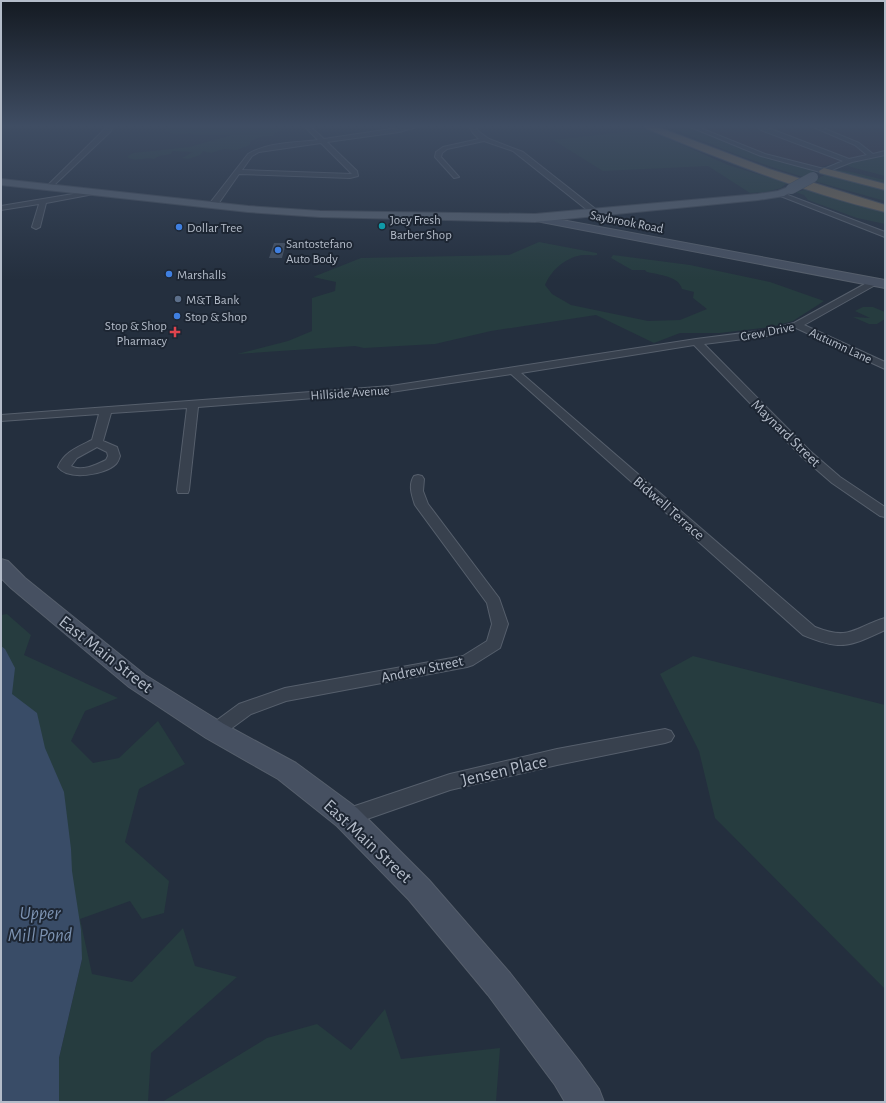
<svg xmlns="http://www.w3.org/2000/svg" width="886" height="1103" font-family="'Alegreya Sans',sans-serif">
  <rect width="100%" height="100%" fill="#242f3e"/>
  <path fill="#32303f" d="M696 126H885V152L863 155 821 167 813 166 760 152Z"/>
  <path fill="#263c3f" d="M160 126H275L282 131 275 133 273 136H264L250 141V145L237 150 224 149 211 153 203 151 200 155 188 159 182 158 193 152 172 151 171 154 159 156 154 159C144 156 138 163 127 157L133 153 190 147 231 135H193L191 133 175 135 165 129 172 126Z
    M618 126H640L728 165 787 183 781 188 766 192 750 193 708 166 603 171 553 140 633 131Z
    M667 126H687L762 156 810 169 814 171 803 177C756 163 712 145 667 126Z
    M885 155V176L851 167 847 165 849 163Z
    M838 170 851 172 885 180V185L838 172Z
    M826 174 885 188V201L814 181Z
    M805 190 885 211V224L857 218 808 200 804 195 795 192Z
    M539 242 597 253V255C593 256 589 255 584 255 567 256 551 270 545 285L552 294 571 305 648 321 680 320 707 309 693 298 694 292 682 289C679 276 659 275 647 272L645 270H632L611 258 613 255 690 265 770 282 824 301 793 321 771 327 720 333H680L654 343 596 315 491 331 435 344 364 348 355 346 237 354 288 341 312 331V298L335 291 336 282 313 277 361 258 509 255Z
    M863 307H873L885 312V319L877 324H869L853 317 870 318 855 311Z
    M7 614 31 635 24 655 118 698 85 711 71 741 93 763 119 758 158 721 185 764 139 789 125 842 169 881 164 913 142 919 130 901 80 919 92 974 132 982 183 928 195 966 237 977 151 1053 148 1102H59V1058L82 959 1 966V615Z
    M693 656 885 705V989L715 818 699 751 660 674Z
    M385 1009 401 1059 500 1048 496 1102H162L267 1038 317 1024 351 1050Z"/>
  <path fill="#394c67" d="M1 646 5 649 15 668 12 694 37 713 45 748 64 792 71 849 72 871 81 930 82 959 59 1058V1102H1Z"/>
  <path fill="#455162" d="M274 243H286L282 258H269Z"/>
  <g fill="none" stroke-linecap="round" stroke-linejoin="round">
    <g stroke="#565f6c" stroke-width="2">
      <path id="street" d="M108 126H114L111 131 51 188H47V186Z
        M304 126H310L324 139 411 126H420L399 132 327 142 357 171 358 176 350 178 239 174 216 207H210V203L248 154C268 142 295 143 318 140ZM321 143 352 174 242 170 252 156 259 152Z
        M469 126H475L478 131 489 139 523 152 598 211 594 213H591L513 151 484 141 447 149 442 153 441 157 459 177 454 178 435 157 436 152 443 147 479 139 473 133Z
        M688 126H695L765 154 824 169 843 161 761 130 757 126H763L849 159 867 155 855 145 811 126H818L859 143 873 154 885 151V155L852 162 824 173 761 156Z
        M97 190 99 191V193L46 203 40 227 36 229 32 227 39 204 1 210V206Z
        M780 192 885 232V237L778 195V193Z
        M874 279 878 282 877 284 804 325 885 362V369L796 328 767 336 704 344 810 451 840 477 885 507V517L880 516 832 483 802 457 694 345 521 373 815 627C850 641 853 628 885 618V630C848 647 842 651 803 635L511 374 391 392 198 407 189 490 188 493H178L177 490 187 408 111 413 103 441 117 447 120 456C119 459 118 462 116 464 105 475 68 481 58 467 64 452 78 447 92 440L99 414 1 421V415L391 386 696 339 767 330 794 323ZM97 447 107 452 108 456 106 460C96 465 81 472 71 466L77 458Z
        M418 475 422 476 424 479 423 491 428 504 499 598 508 624 500 648 473 665 467 667 286 701 251 714 221 736 215 738 209 736 206 731 209 726 239 704 285 688 463 656 487 641 492 624 487 603 415 505C412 496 408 485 414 476Z
        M665 729 671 731 674 736 671 741 665 743 557 765 450 790 347 826 340 823 337 817 340 811 450 774 557 749Z"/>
    </g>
    <g stroke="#565f6c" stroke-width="2">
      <path id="secondary" d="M535 215 885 280V288L531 220 530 218Z
        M1 559 8 561 25 578 145 675 224 724 296 763 357 808 429 880 510 973 579 1061 599 1089 604 1102H565L555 1085 488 995 409 900 337 826 278 779 206 738 129 687 11 588 1 578Z"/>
    </g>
    <g stroke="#414a57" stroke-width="2">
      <path id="primary" d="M1 179 248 206 320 211 535 214 758 194 778 191 791 186 796 189 784 196 758 200 535 222 320 217 248 212 1 185Z"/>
    </g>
    <g stroke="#434c59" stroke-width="2">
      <path id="highway" d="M644 126H655L769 169 885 205V212C803 192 723 160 645 128Z
        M824 168 885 184V190L820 173 819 171Z"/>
    </g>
    <use href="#street" fill="#38414e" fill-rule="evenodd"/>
    <use href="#secondary" fill="#465061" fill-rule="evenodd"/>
    <use href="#primary" fill="#56606e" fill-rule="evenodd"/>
    <use href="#highway" fill="#746855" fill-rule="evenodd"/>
    <g stroke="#414a57" stroke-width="11" stroke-linecap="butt">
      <path id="primary-bridge" d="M791 189 813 177"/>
    </g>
    <use href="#primary-bridge" stroke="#56606e" stroke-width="10"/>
  </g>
  <linearGradient id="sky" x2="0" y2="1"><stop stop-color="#141a22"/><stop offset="0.45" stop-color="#3f4d63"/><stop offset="1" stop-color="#3f4d63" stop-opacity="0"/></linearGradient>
  <rect width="886" height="280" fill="url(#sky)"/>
  <circle fill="#0f9aa8" stroke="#1d2633" stroke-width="1.5" cx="382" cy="226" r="4"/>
  <g fill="#3f7fe0" stroke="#1d2633" stroke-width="1.5">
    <circle cx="179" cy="227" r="4"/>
    <circle cx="278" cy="250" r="4"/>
    <circle cx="169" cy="274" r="4"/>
    <circle cx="177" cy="316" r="4"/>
  </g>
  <circle fill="#5c6f8a" stroke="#1d2633" stroke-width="1.5" cx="178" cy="299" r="4"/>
  <path fill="#e0444e" stroke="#1d2633" stroke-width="1.5" d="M173 326h4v4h4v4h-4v4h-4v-4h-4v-4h4z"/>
  <g text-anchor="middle" stroke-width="4" stroke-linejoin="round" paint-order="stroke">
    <g font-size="13" fill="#b4bcc9" stroke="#1d2633" text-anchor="start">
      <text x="390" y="224">Joey Fresh<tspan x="390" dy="15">Barber Shop</tspan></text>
      <text x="187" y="232">Dollar Tree</text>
      <text x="286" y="248">Santostefano<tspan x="286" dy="15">Auto Body</tspan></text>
      <text x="177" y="279">Marshalls</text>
      <text x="186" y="304">M&amp;T Bank</text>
      <text x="185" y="321">Stop &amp; Shop</text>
      <text x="167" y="330" text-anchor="end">Stop &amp; Shop<tspan x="167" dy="15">Pharmacy</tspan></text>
    </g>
    <g font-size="13" fill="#b4bcc9" stroke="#1d2633">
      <text transform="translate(627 221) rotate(11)" y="5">Saybrook Road</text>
      <text transform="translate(767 331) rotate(-11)" y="5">Crew Drive</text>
      <text transform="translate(841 345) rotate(25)" y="5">Autumn Lane</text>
      <text transform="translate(350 392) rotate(-4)" y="5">Hillside Avenue</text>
    </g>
    <g font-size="15" fill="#b4bcc9" stroke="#1d2633">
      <text transform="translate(786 433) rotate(44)" y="5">Maynard Street</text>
      <text transform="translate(669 508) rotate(41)" y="5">Bidwell Terrace</text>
      <text transform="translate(422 669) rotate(-12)" y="5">Andrew Street</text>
    </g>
    <g font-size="18" fill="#b4bcc9" stroke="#1d2633">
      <text transform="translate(106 654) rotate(38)" y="6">East Main Street</text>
      <text transform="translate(504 770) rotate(-13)" y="6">Jensen Place</text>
      <text transform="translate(368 841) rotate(43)" y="6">East Main Street</text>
    </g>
    <g font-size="19" font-style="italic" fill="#7c92b1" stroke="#1d2633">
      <text x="40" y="919">Upper<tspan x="40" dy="22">Mill Pond</tspan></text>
    </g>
  </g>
  <rect width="886" height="1103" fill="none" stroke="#b4bcc9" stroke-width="4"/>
</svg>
